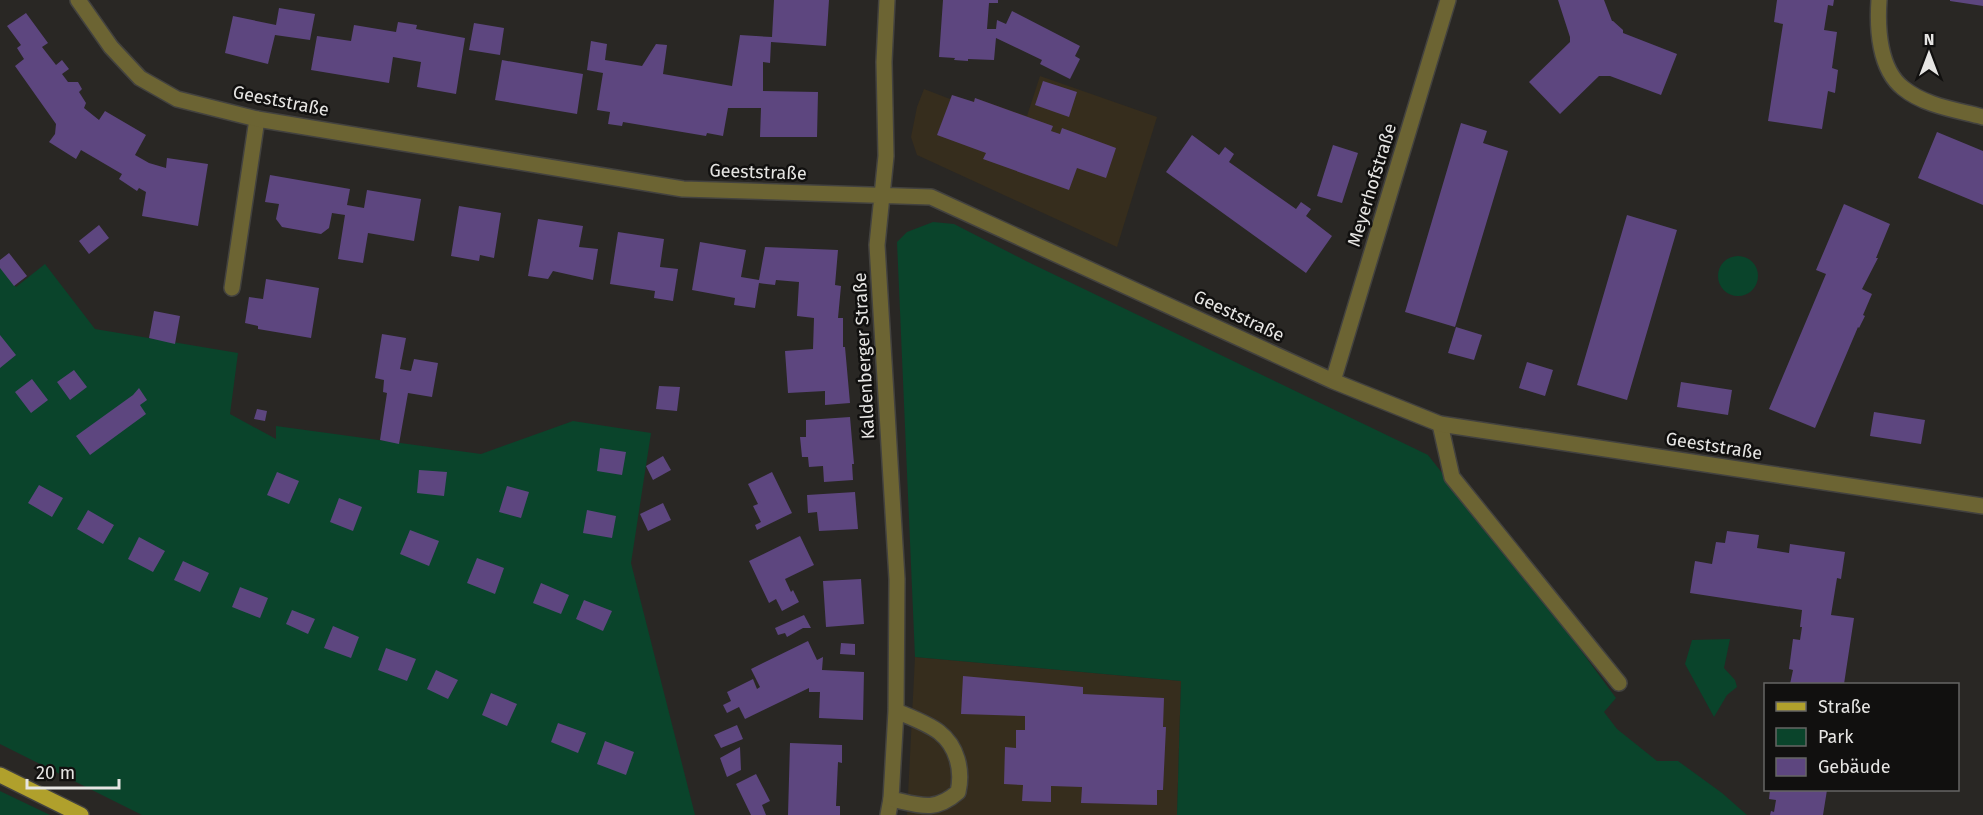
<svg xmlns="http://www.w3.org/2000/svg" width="1983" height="815" font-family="'Fira Sans',sans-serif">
  <rect width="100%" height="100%" fill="#292724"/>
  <path fill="#362d1d" d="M1040 76 1157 117 1117 247 917 155 911 137 917 107 924 89 950 99 952 95 973 102 975 98 1027 116Z
    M915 657 1181 681 1177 815H907Z"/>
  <path fill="#0a442b" d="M933 222 954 224 1026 261 1428 455 1568 633 1616 698 1604 712 1617 729 1657 761H1678L1722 793 1747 815H1177L1181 681 915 657 897 242 907 232Z
    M1718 276a20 20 0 1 1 40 0a20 20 0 1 1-40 0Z
    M45 264 95 329 238 353 230 414 276 439V426L481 454 573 421 651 433 631 563 695 815H142L0 744V266L16 287Z
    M1730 639 1724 668 1735 680 1737 687 1727 695 1714 717 1685 664 1692 640Z
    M0 791 50 815H0Z"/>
  <path fill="#5d467f" d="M774 0H829L826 46 771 42 770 63 763 62V91L818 92 817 137H760L761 108H728L723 136 707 133 706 136 623 122 622 126 608 124 610 112 597 110 603 73 587 70 591 41 607 44 605 60 642 66 656 44 667 45 663 74 732 86 740 35 772 37Z
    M943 0H998V3H989L987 29H996L997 20 1006 24 1012 11 1080 46 1075 56 1080 59 1070 79 1040 64 1042 60 996 38 994 60 968 59V61L954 60 955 58 939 57Z
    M1558 0H1604L1612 21H1613L1623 30V33L1677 54 1661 95 1610 76H1599L1560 114 1529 82 1570 42V37Z
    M1777 0H1834L1833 6 1828 5 1824 30 1837 32 1832 68 1838 70 1835 93 1828 91 1822 129 1768 121 1783 24 1774 22Z
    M1950 0H1983V6L1950 1Z
    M279 8 315 14 310 40 275 35 268 64 225 53 233 16 276 25Z
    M26 13 48 43 42 47 56 65 62 60 69 69 62 74 68 82H78L82 89 79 92 86 103 84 108 99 120 105 111 146 135 135 155 149 163 166 168 167 158 208 164 198 226 142 216 146 192 139 188 137 191 119 179 122 174 81 150 76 159 49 142 55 134 56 124 15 66 24 59 17 48 21 45 7 26Z
    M398 22 417 25 416 29 465 38 456 94 417 87 421 62 393 57 389 83 311 70 317 36 351 41 354 25 396 32Z
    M474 23 504 28 500 55 469 50Z
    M502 60 583 74 577 114 495 100Z
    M1043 81 1077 92 1069 117 1035 105Z
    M952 95 974 102 975 98 1053 126 1051 131 1060 134 1062 128 1116 148 1106 178 1077 168 1069 190 983 159 986 153 937 135Z
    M1461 123 1487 131 1483 143 1508 151 1455 327 1405 312Z
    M1937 132 1983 151V205L1918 178Z
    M1192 135 1219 155 1225 147 1234 154 1229 162 1296 209 1301 202 1311 209 1306 216 1332 236 1306 273 1166 172Z
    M1333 145 1358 153 1342 203 1317 196Z
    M270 175 350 189 347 205 364 208 367 190 421 199 414 241 368 233 363 263 338 259 345 215 332 213 329 228 321 234 282 227 276 219 279 204 265 202Z
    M1844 204 1890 224 1876 258H1878L1862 289 1872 294 1863 315 1865 316 1859 328 1858 327 1815 428 1769 409 1826 274 1816 270Z
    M459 206 501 213 494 258 480 255 479 261 451 256Z
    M1627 215 1677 230 1627 400 1577 385Z
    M538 219 583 226 579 247 598 249 593 280 553 271 548 279 528 276Z
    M99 225 109 238 89 254 79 241Z
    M618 232 664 239 660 267 678 269 673 301 654 298 655 291 610 284Z
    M700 242 746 250 741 277 759 280 765 247 838 250 835 285 841 286 838 318H843V347H845L850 403 825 405V391L788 393 785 351 813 349 814 318 797 316 799 282 776 280 775 285 759 283 755 308 734 305 735 298 692 290Z
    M9 253 27 276 14 286 0 268V260Z
    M266 279 319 288 311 338 258 329V326L245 323 249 297 263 299Z
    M154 311 180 316 175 344 149 338Z
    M1456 327 1482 335 1474 360 1448 353Z
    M382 334 406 338 400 369 411 371 414 359 438 363 432 397 408 393 399 444 380 440 387 393 383 392 384 380 375 378Z
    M0 335 16 355 0 368Z
    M1527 362 1553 370 1545 396 1519 388Z
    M74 370 87 387 70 400 57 382Z
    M32 379 48 400 31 413 15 392Z
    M1681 382 1732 390 1728 415 1677 407Z
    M659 386 680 387 677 411 656 409Z
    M139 388 147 400 140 405 146 414 90 455 76 436 133 395Z
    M257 409 267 411 265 421 254 419Z
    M1874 412 1925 420 1921 444 1870 436Z
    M850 417 854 464H852L853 480 824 482 823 466 809 467 808 457H802L800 437H806V420Z
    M600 448 626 452 622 475 597 471Z
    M663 456 671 470 653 480 646 466Z
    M419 470 447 472 444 496 417 493Z
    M277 472 299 481 289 504 267 495Z
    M772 472 792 513 757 530 755 525 761 522 753 506 758 504 748 484Z
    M39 485 63 498 52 517 28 503Z
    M507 486 529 492 521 518 499 512Z
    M855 492 858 529 819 531 817 512 808 513 807 495Z
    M339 498 362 507 353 531 330 522Z
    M663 503 671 520 648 531 640 514Z
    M88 510 114 525 103 544 77 529Z
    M587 510 616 516 612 538 583 533Z
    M410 530 439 541 429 566 400 554Z
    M1727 531 1759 535 1757 548 1789 553 1790 544 1845 552 1841 579 1837 578 1831 615 1854 618 1844 684H1790L1793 670 1789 669 1793 639 1800 640 1802 627H1800L1802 610 1690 593 1695 561 1712 564 1716 542 1725 543Z
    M800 536 814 565 785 579 791 592 793 590 799 602 782 611 776 599 769 603 749 561Z
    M139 537 165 551 153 572 128 559Z
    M477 558 504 568 495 594 467 583Z
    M183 561 209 573 200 592 174 580Z
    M861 579 864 624 826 627 823 581Z
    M541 583 569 595 561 614 533 603Z
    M240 587 268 598 260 618 232 607Z
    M584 600 612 611 603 631 576 619Z
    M292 610 315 619 308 634 286 624Z
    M804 615 811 628H803L787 637 785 633 778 635 775 628Z
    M333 626 359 637 351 658 324 648Z
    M808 641 817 660 823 657 822 670 864 672 863 720 819 718 820 692H809V688L745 719 739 707 727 713 723 705 731 701 727 692 753 679 757 689 760 687 751 669Z
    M841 643 855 644V655L840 654Z
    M386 648 416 659 407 681 378 670Z
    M436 670 458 680 448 699 427 689Z
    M963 676 1083 687V694L1164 698 1163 727H1166L1163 790H1157V805L1081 803 1082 787 1051 786V802L1022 801 1023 785 1004 784 1005 747 1016 748V730H1025V716L961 714Z
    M491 693 517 704 507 726 482 715Z
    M558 723 586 733 578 753 551 742Z
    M737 725 743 739 721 748 714 735Z
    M605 741 634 752 626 775 597 764Z
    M790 743 842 745V763L838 762 836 806H840V815H788Z
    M740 747 741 770 727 777 720 758Z
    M756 774 770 801 762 805 766 815H751L736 784Z
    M1770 790H1827L1823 815H1770L1771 811 1774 812 1776 800 1769 799Z"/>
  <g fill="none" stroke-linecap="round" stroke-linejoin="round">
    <g stroke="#43423f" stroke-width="18">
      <path id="service" d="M232 288 257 119
        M1440 424 1452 477 1619 683
        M888 815 891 799"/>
    </g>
    <g stroke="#43423f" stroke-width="18">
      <path id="minor" d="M78 0 111 47 140 78 177 99 257 119 683 189 931 197 1333 381 1440 424 1983 506
        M887 0 884 62 886 156 877 245 897 579 896 711 891 799C919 805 934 813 958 792 963 770 957 746 939 732 927 723 910 717 896 711
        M1879 0C1877 28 1879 69 1903 88 1925 106 1957 110 1983 117
        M1333 381 1448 0"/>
    </g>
    <g stroke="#43423f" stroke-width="18">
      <path id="primary" d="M0 775 81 815"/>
    </g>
    <use href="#service" stroke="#6c6433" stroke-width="15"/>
    <use href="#minor" stroke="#6c6433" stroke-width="15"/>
    <use href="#primary" stroke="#b0a02c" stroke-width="15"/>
  </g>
  <g text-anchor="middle" stroke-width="5" stroke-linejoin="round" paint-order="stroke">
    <g font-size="18" fill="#e6e5e3" stroke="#11100f">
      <text transform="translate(281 101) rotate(11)" y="6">Geeststraße</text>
      <text transform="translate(758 172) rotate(2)" y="6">Geeststraße</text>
      <text transform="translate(1372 185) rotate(-73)" y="6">Meyerhofstraße</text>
      <text transform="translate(1239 316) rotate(25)" y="6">Geeststraße</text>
      <text transform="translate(864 356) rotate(-93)" y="6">Kaldenberger Straße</text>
      <text transform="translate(1714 446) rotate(9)" y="6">Geeststraße</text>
    </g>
  </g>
  <rect x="1764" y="683" width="195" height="108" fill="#11100f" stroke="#666564" stroke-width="1.5"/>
  <rect x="1776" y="702" width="30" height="9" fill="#b0a02c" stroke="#666564" stroke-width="1.5"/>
  <text x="1818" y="713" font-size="18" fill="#e6e5e3">Straße</text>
  <rect x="1776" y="728" width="30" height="18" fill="#0a442b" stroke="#666564" stroke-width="1.5"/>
  <text x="1818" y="743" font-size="18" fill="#e6e5e3">Park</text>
  <rect x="1776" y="758" width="30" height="18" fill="#5d467f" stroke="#666564" stroke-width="1.5"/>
  <text x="1818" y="773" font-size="18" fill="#e6e5e3">Gebäude</text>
  <g transform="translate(1929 54)" stroke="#11100f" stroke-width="4.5" paint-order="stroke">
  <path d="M0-4.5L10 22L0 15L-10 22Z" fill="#e6e5e3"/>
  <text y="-9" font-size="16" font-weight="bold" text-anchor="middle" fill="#e6e5e3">N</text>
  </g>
  <path d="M27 779v9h92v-9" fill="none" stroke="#e6e5e3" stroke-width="3"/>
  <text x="36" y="779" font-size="18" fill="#e6e5e3" stroke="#11100f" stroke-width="4.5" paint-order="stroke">20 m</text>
</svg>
